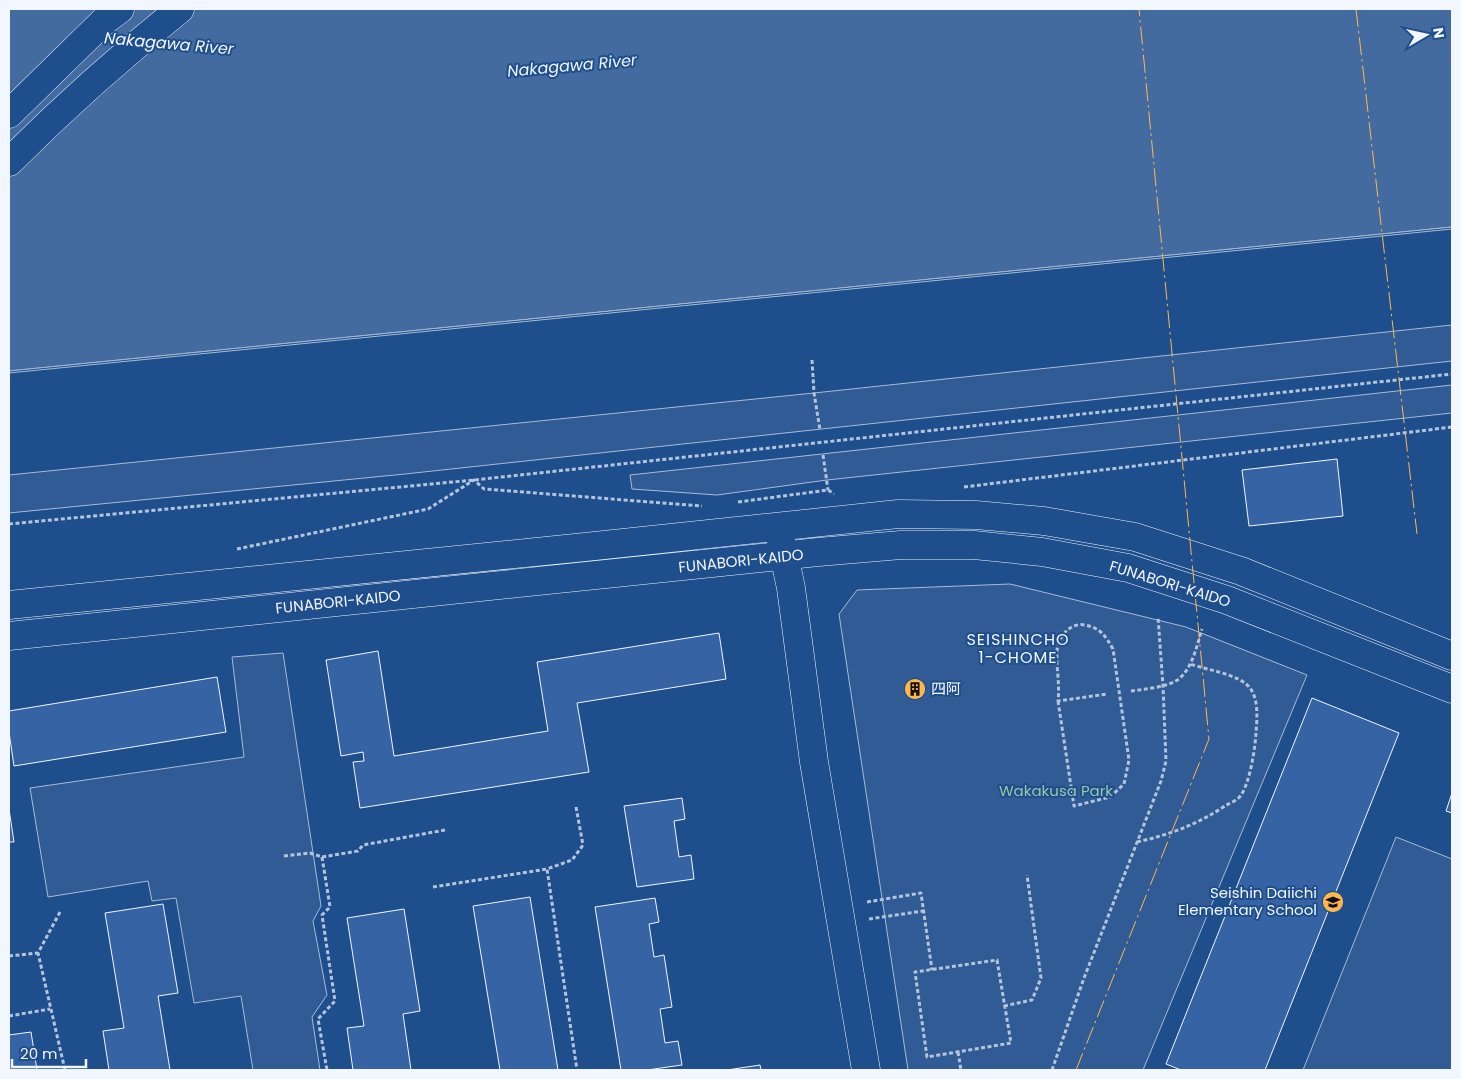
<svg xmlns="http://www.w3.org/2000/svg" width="1461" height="1079" font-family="Poppins,'Noto Sans JP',sans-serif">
  <rect width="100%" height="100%" fill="#1f4e8c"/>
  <path fill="#305b95" stroke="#a8bbd7" d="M1452 325V361L405 474 9 513V475L814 393Z
    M1452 385V413L827 480 717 495 632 489 630 475Z
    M1010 584 1186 627 1307 675 1143 1070H908L839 614 857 590Z
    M283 653 321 906 313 921 327 995 312 1017 320 1070H253L241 996 194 1003 176 898 152 901 148 881 48 897 30 788 244 757 232 657Z
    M1396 837 1452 859V1070H1303Z"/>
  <path fill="#446ba0" stroke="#a8bbd7" d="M9 9H1452V227L9 371Z"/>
  <path fill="#1f4e8c" stroke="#a8bbd7" d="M1452 227V229L9 373V371Z"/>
  <path fill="#3563a3" stroke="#f2f6ff" d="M1337 459 1343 516 1249 526 1242 470Z
    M719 633 726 679 577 703 589 772 360 808 353 762 364 761 363 752 341 756 326 660 378 651 394 756 548 731 537 662Z
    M217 677 226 732 14 766 9 732V711Z
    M922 683 923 694 909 696 907 685Z
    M1312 698 1399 733 1265 1070H1181L1166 1064Z
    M1452 793V813L1446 811Z
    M682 798 685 819 674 821 679 857 691 855 694 879 637 887 624 806Z
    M9 809 14 842H9Z
    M530 897 558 1070H500L473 906Z
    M655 898 659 922 649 924 654 957 664 955 672 1007 660 1009 665 1043 678 1041 682 1065 647 1070H621L595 907Z
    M163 904 178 993 158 996 170 1070H109L103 1031 124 1028 105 913Z
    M404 909 420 1011 403 1014 411 1070H353L347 1028 364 1026 347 918Z
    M31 1032 37 1070H9V1035Z
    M760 1065 761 1070H727Z"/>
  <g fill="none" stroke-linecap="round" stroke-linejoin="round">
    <g stroke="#f2f6ff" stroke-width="29">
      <path id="secondary" d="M779 531 791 588 814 762 866 1070"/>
    </g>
    <g stroke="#f2f6ff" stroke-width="29">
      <path id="primary" d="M9 605 585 547 898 514 976 515 1044 521 1135 537 1241 571 1452 656
        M9 636 818 552 901 545H974L1042 552 1128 568 1227 600 1452 689"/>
    </g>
    <g stroke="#f2f6ff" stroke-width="29">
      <path id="highway" d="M9 114 104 21 120 9
        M9 162C63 108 120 57 180 9"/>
    </g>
    <path stroke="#b3c4dc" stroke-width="3" stroke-dasharray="4 2.5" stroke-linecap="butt" d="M812 360 814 393 820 430
      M823 455 828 490
      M964 487 1452 427
      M738 502 828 490 834 494
      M9 524 474 480 1452 374
      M237 549 428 509 474 480 484 489 702 506
      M1131 691C1145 689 1170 687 1180 678 1193 666 1197 645 1202 629
      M1058 701 1074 806 1110 797 1124 784 1129 760 1113 649C1105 635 1100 628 1085 625 1070 622 1058 637 1057 651 1056 667 1060 684 1058 701L1107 694
      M576 807 583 845 572 860 547 869 577 1070
      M1137 842C1169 835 1198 824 1225 806 1230 803 1238 800 1241 795 1250 782 1255 749 1256 733 1257 719 1259 700 1250 688 1239 674 1207 670 1190 664
      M284 856 310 853 322 857 358 851 363 845 445 830
      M322 857 330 907 322 915 335 1001 318 1019 327 1070
      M433 887 547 869
      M867 902 921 893 932 970
      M60 912 38 953 65 1070
      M869 919 923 911
      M9 956 38 953
      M997 960 1011 1043 927 1057 915 972Z
      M1004 1006 1032 1000 1041 978 1027 875
      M9 1016 50 1009
      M958 1052 961 1070
      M1052 1070 1084 978 1161 781 1166 761 1163 686 1158 617"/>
    <use href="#secondary" stroke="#1f4e8c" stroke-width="28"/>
    <use href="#primary" stroke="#1f4e8c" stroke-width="28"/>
    <use href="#highway" stroke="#1f4e8c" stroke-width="28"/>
    <path stroke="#ffb74d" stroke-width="1" stroke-dasharray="18 4 2.5 4" stroke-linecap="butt" d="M1356 9 1417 534
      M1076 1070 1209 739 1139 9"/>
  </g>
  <defs>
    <g id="building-disc" transform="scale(1.125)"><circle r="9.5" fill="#ffb74d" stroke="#1f4e8c"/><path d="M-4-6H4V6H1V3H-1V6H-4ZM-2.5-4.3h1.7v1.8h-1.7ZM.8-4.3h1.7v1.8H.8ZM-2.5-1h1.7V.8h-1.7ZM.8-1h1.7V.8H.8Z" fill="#111"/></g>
    <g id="school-disc" transform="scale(1.125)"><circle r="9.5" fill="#ffb74d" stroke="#1f4e8c"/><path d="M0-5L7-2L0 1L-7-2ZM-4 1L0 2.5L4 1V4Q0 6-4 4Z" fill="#111"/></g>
  </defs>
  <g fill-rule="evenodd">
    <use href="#building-disc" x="915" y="689"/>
    <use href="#school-disc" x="1333" y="902"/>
  </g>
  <g text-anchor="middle" stroke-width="4" stroke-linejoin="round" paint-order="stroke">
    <g font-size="15" fill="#f2f6ff" stroke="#1f4e8c">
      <text transform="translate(741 561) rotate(-6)" y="5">FUNABORI-KAIDO</text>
      <text transform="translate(1170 584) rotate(17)" y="5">FUNABORI-KAIDO</text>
      <text transform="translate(338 602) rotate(-6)" y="5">FUNABORI-KAIDO</text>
    </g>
    <g font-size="15" fill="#f2f6ff" stroke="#1f4e8c" text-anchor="start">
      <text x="931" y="694">四阿</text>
      <text x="1317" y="898" text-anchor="end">Seishin Daiichi<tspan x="1317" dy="17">Elementary School</tspan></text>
    </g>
    <g font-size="15" fill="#97c8a6" stroke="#1f4e8c">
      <text x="1056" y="796">Wakakusa Park</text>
    </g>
    <g font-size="16" font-style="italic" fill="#f2f6ff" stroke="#1f4e8c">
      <text transform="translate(169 43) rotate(5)" y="6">Nakagawa River</text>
      <text transform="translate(572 65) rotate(-5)" y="6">Nakagawa River</text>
    </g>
    <g font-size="16" letter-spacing="1" fill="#f2f6ff" stroke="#1f4e8c">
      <text x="1018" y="645">SEISHINCHO<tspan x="1018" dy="18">1-CHOME</tspan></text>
    </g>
  </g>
  <rect width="1461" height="1079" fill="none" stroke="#f2f6ff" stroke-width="20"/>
  <g transform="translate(1426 35) rotate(81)" stroke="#1f4e8c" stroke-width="4" paint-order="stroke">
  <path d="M0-4L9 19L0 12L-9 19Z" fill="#f2f6ff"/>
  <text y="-8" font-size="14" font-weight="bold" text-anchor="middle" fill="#f2f6ff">N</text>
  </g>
  <path d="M12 1059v8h74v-8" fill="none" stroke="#f2f6ff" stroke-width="2.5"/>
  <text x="20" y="1059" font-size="15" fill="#f2f6ff" stroke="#1f4e8c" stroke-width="4" paint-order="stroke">20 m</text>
</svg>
